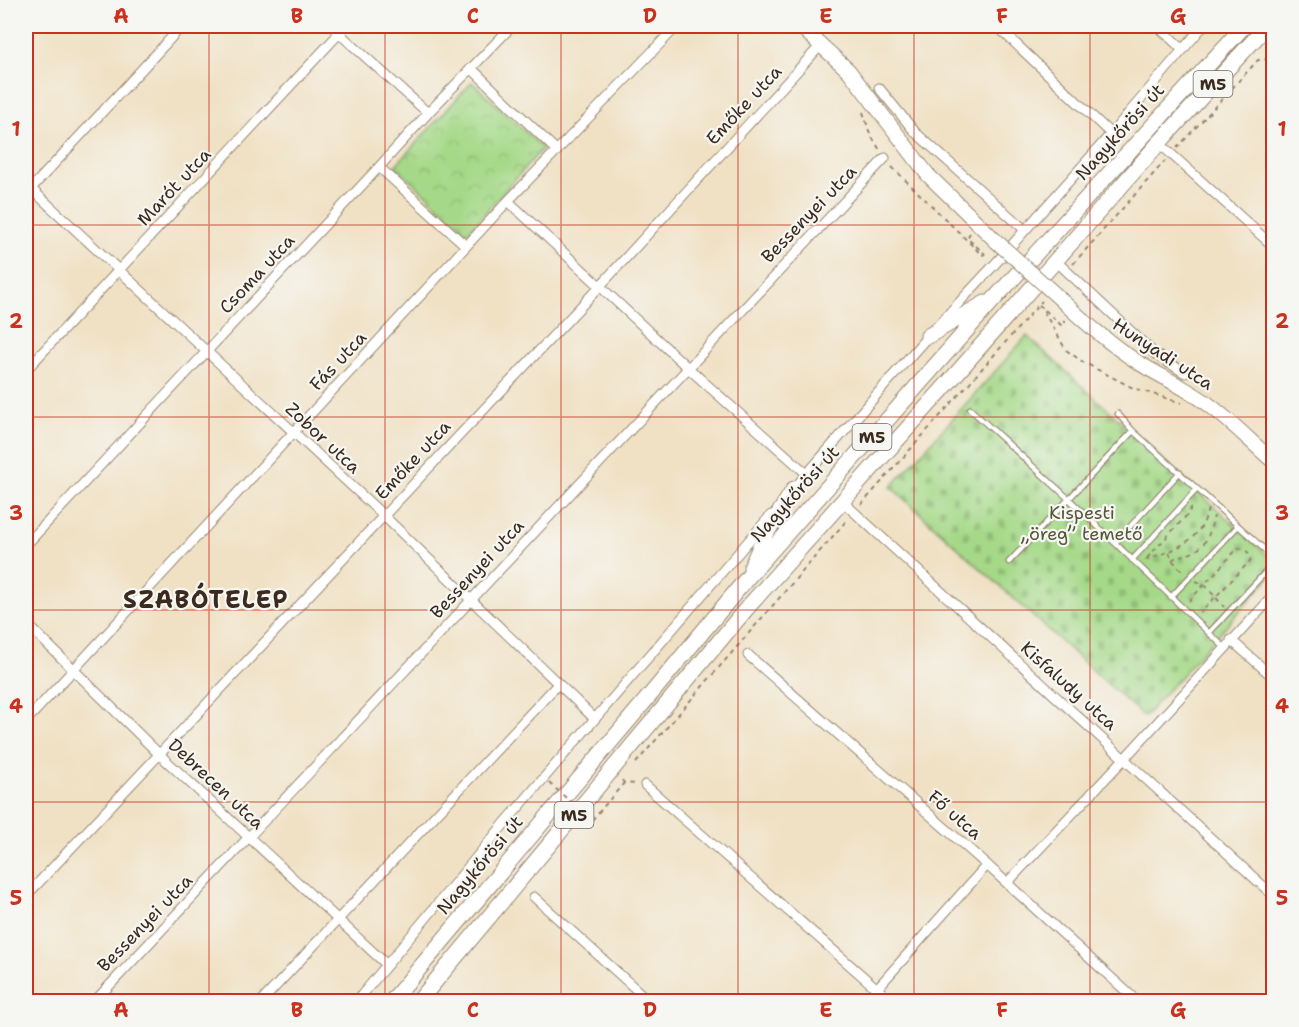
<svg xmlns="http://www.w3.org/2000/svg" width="1299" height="1027" font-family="'Shantell Sans',sans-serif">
  <defs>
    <pattern id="cemetery-stones" width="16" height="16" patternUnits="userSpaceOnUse" patternTransform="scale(1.5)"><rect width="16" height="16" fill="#a5d988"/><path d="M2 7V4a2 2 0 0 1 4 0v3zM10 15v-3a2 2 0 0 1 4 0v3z" fill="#8fba75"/></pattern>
    <pattern id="park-crowns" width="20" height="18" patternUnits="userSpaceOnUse" patternTransform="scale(1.5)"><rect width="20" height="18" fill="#a5d988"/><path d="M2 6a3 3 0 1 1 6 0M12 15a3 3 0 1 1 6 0" fill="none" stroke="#8fba75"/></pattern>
  </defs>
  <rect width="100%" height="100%" fill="#f6f6f2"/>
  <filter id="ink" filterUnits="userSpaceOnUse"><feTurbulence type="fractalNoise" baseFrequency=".0167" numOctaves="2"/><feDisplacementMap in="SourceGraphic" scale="12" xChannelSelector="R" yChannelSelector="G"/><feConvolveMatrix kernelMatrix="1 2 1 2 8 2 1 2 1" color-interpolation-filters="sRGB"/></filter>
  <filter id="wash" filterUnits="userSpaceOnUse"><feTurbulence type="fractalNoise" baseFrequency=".008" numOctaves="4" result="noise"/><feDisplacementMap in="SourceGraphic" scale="24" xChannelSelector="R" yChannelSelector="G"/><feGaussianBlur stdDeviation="1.35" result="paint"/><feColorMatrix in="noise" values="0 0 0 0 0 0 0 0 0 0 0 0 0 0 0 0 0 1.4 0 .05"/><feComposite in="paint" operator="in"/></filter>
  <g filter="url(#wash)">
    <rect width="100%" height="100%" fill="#f0e1c4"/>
    <path fill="url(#cemetery-stones)" stroke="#708253" stroke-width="1.5" d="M1027 336 1273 560V574L1144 717 891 487Z"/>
    <path fill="url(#park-crowns)" stroke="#708253" stroke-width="1.5" d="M472 82 543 148 467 233 395 166Z"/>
  </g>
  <g filter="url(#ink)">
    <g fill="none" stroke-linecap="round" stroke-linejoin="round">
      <g stroke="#968671" stroke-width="7">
        <path id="lane" d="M970 409 1069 499 1209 633 1274 563
          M1118 414 1133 431 1274 558
          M1115 543 1180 472
          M1132 560 1197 489
          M1009 562 1133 431
          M1171 597 1238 526
          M1209 633 1224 647"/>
      </g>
      <g stroke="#968671" stroke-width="11">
        <path id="street" d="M331 26 428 113
          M997 26 1111 134
          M1158 26 1182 49
          M471 68 557 151
          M879 88 915 132 1025 230
          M1159 143 1274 247
          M379 167 466 246
          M26 184 383 515 595 719
          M26 194 182 26
          M508 201 687 367 807 474
          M1056 261 1155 354 1185 373
          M26 370 346 26
          M792 491 928 336 995 264 1111 134 1203 26
          M842 501 1274 896
          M26 545 379 167 430 111 512 26
          M26 623 160 755 387 965
          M1231 640 1274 678
          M748 655 987 865 1138 1002
          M26 721 508 201 677 26
          M645 785 892 1002
          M1007 883 1124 759 1274 595
          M26 896 600 286 821 45
          M534 897 650 1002
          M94 1002C359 722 619 438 885 158
          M261 1002 558 684
          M356 1002 505 823 771 515
          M865 1002 987 865"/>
      </g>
      <g stroke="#968671" stroke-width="16">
        <path id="secondary" d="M800 26 849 71 928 175 996 241
          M1057 296C1082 320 1107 342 1136 361 1159 376 1185 387 1208 404 1231 421 1252 443 1274 462"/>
      </g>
      <g stroke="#968671" stroke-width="17">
        <path id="primary" d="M928 336 985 303
          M751 568 764 537 794 489
          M391 1002 656 688 748 577 996 297 1244 26
          M418 1002 747 608 949 382 1159 143 1267 26"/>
      </g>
      <path stroke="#968671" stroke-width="2" stroke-dasharray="4.5 4.5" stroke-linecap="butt" d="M863 112 870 134 880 150
        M1177 148 1258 60 1274 59
        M892 167 982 255 985 254
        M970 233 967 238 985 254
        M1073 264 1165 161
        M1039 305 1045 310 1044 312 1066 350 1083 362 1133 388 1182 403
        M1045 310 1062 326 1065 322 1063 320
        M861 505 1042 301
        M1169 552 1173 561 1184 573
        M1147 558 1188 514 1192 506
        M1145 560C1174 550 1202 542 1208 508
        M1172 560C1179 555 1184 556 1191 553 1208 546 1210 531 1214 516
        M1196 581 1206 586 1224 607
        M1189 601 1238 548C1245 548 1252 554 1250 561L1200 613
        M636 763 847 520
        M622 780 624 783 636 784
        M592 820 624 783"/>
      <use href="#lane" stroke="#fff" stroke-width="4.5"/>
      <use href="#street" stroke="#fff" stroke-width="9"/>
      <use href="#secondary" stroke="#fff" stroke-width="14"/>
      <use href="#primary" stroke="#fff" stroke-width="15"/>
      <g stroke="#968671" stroke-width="16" stroke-linecap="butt">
        <path id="secondary-bridge" d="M996 241 1057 296"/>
      </g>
      <path stroke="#968671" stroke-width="2" stroke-dasharray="4.5 4.5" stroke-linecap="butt" d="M549 783 592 820"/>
      <use href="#secondary-bridge" stroke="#fff" stroke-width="14"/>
    </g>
  </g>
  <path fill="none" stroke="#c8321e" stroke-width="1.5" stroke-opacity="0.55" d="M209 26V1002M385 26V1002M561 26V1002M738 26V1002M914 26V1002M1090 26V1002M26 225H1274M26 417H1274M26 610H1274M26 802H1274"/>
  <g text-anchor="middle" stroke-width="4.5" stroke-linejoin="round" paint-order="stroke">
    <g fill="#f6f6f2" stroke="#73675e" stroke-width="1.5">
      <rect x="1193.5" y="71" width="39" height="26" rx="4.5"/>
      <rect x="852.5" y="424" width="39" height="26" rx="4.5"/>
      <rect x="554.5" y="802" width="39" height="26" rx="4.5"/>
    </g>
    <g font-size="16" font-weight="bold" fill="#3b2a1e">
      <text x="1213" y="90">M5</text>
      <text x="872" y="443">M5</text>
      <text x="574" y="821">M5</text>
    </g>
    <g font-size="18" fill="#3b2a1e" stroke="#f6f6f2">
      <text transform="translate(744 105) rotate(-47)" y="6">Emőke utca</text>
      <text transform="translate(1120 132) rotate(-48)" y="6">Nagykőrösi út</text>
      <text transform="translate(174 187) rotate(-47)" y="6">Marót utca</text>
      <text transform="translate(809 214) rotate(-46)" y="6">Bessenyei utca</text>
      <text transform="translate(257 274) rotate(-47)" y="6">Csoma utca</text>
      <text transform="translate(1163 354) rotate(33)" y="6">Hunyadi utca</text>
      <text transform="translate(338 361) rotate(-47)" y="6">Fás utca</text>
      <text transform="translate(323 438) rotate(43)" y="6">Zobor utca</text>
      <text transform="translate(413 460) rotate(-47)" y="6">Emőke utca</text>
      <text transform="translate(795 494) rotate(-48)" y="6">Nagykőrösi út</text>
      <text transform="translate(477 569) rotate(-47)" y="6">Bessenyei utca</text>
      <text transform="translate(1069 686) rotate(42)" y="6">Kisfaludy utca</text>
      <text transform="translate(216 784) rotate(43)" y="6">Debrecen utca</text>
      <text transform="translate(955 815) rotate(41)" y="6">Fő utca</text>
      <text transform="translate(480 865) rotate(-50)" y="6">Nagykőrösi út</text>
      <text transform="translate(145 923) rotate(-46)" y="6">Bessenyei utca</text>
    </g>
    <g font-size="18" fill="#565638" stroke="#f6f6f2">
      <text x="1082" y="519">Kispesti<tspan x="1082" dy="21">„öreg” temető</tspan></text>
    </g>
    <g font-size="24" font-weight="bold" letter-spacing="1.5" fill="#3b2a1e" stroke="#f6f6f2">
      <text x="206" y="608">SZABÓTELEP</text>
    </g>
  </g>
  <rect width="1299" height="1027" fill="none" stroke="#f6f6f2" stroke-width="66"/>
  <rect x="33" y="33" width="1233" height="961" fill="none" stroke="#c8321e" stroke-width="2"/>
  <g font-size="20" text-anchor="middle" font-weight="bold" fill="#c8321e">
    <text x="121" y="23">A</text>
    <text x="297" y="23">B</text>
    <text x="473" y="23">C</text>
    <text x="650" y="23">D</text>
    <text x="826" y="23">E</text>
    <text x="1002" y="23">F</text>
    <text x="1178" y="23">G</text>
    <text x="16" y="136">1</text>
    <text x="1282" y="136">1</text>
    <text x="16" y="328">2</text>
    <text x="1282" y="328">2</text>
    <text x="16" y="520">3</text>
    <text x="1282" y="520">3</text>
    <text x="16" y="713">4</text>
    <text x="1282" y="713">4</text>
    <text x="16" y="905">5</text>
    <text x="1282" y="905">5</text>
    <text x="121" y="1017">A</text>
    <text x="297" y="1017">B</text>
    <text x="473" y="1017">C</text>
    <text x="650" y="1017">D</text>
    <text x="826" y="1017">E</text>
    <text x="1002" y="1017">F</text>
    <text x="1178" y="1017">G</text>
  </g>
</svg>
